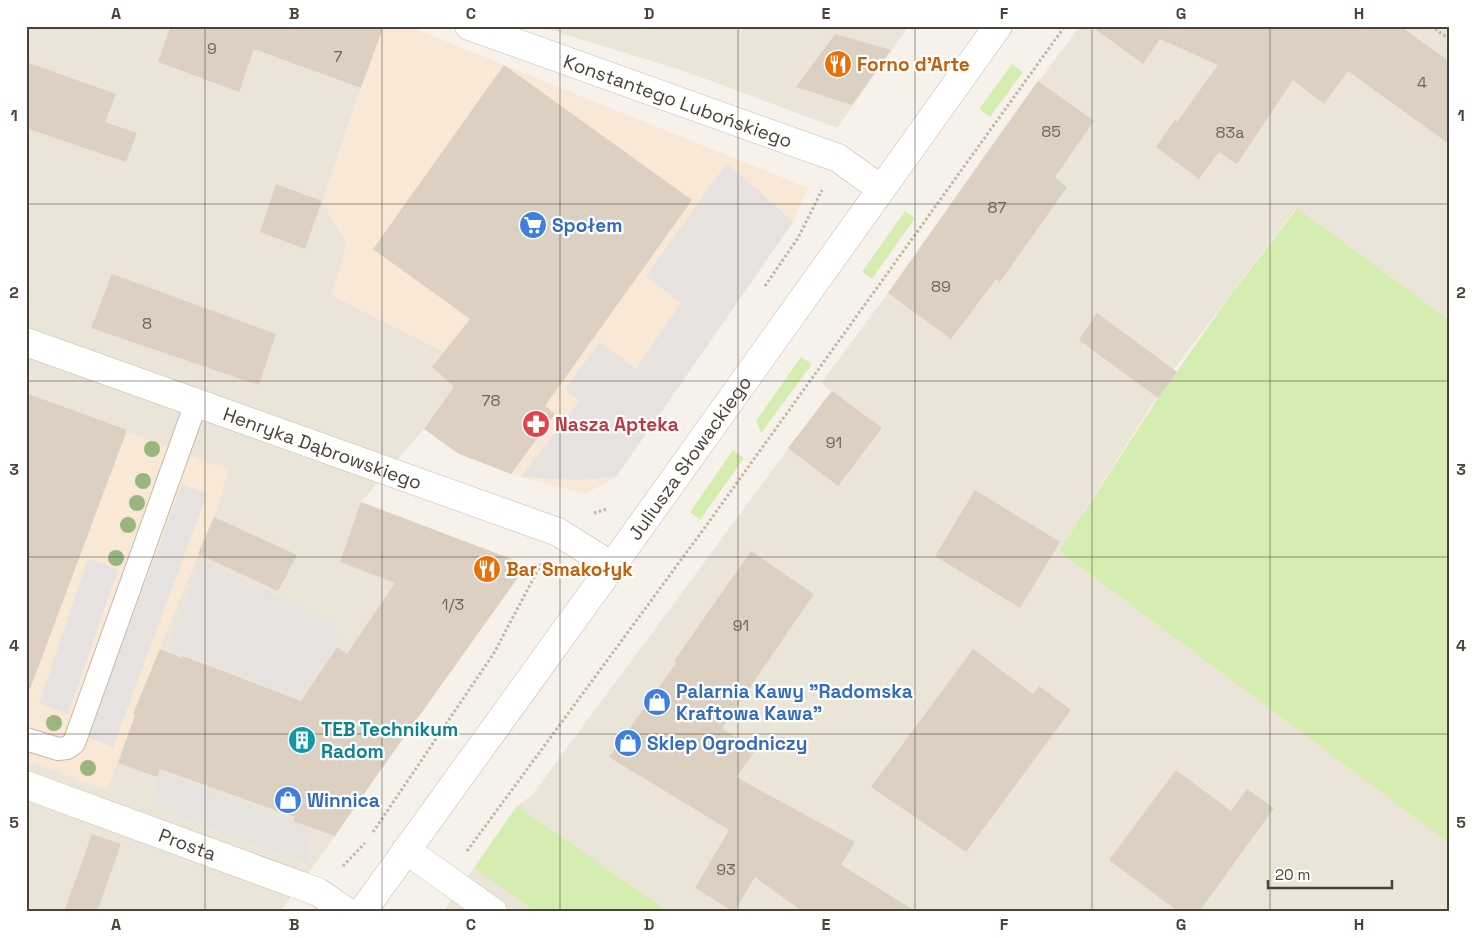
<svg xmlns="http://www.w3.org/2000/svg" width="1475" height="938" font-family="'Space Grotesk',sans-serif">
  <rect width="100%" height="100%" fill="#f6f2eb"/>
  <path fill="#ebe4d8" d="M26 26H383L322 201 347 245 332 295 444 352 432 367 454 387 424 429 361 502 514 560 519 576 373 781 335 836 280 912H26Z
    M545 26H909L837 128 684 71 544 28Z
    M1080 26H1449V320L1296 208 1175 368 1059 551 1449 843V912H443L517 806 532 795 831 391 821 383 888 293 998 136Z"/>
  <path fill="#f9e8d5" d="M384 26H408L808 188 793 222 616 477 585 494 511 474 555 414 518 386 444 352 332 295 347 245 322 201Z
    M26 393 229 470 214 517 133 714 135 715 107 790 26 761Z"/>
  <path fill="#d6edb1" d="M1012 64 1023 72 990 117 979 109Z
    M1297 208 1449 320V843L1059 551 1158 398 1227 300Z
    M905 211 915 218 872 279 862 272Z
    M801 357 812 364 761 433 756 421Z
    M733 450 744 458 700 520 690 512Z
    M517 806 669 912H536L474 868Z"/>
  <path fill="#e5e2df" d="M727 163 793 222 616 477 579 480 521 477 579 401 565 389 600 342 636 369 681 303 646 276Z
    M182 484 207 494 113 747 88 737Z
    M88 559 118 569 68 714 39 704Z
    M201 561 305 608 335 624 338 641 298 698 168 647Z
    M160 772 311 829 308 864 153 806 155 783Z"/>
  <path fill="#dcd0c2" d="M171 26H384L361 88 254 49 239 92 158 62Z
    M1091 26H1400L1449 61V144L1348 71 1324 104 1293 80 1237 164 1219 152 1199 179 1156 147 1175 120 1177 122 1218 65 1160 39 1143 64Z
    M835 34 891 50 852 105 796 87Z
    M26 62 116 94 105 122 137 133 126 162 26 128Z
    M504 65 692 200 545 406 555 414 511 474 459 454 424 429 454 387 432 367 470 319 373 249Z
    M1038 81 1094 121 1055 177 1067 187 1000 282 996 279 951 339 888 293Z
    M276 184 322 201 305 249 260 232Z
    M112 274 276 334 259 385 91 328Z
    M1097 313 1177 372 1158 398 1079 340Z
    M832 391 882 428 838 486 788 448Z
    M26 393 127 430 30 689 26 688Z
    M975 490 1060 542 1020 608 935 556Z
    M361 502 514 560 519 576 377 775 335 836 293 821 295 817 160 769 157 777 118 763 135 715 133 714 160 649 182 658 183 656 301 701 337 647 347 654 395 583 340 562Z
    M214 517 297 555 278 591 198 554Z
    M751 551 814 594 722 728 755 751 736 777 855 842 841 865 917 912H803L755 877 734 912 695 888 729 830 609 757 676 663 674 661Z
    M973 649 1033 694 1039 686 1071 710 966 852 871 787Z
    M1176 770 1231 811 1247 789 1274 808 1199 912H1179L1109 860Z
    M92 834 121 844 97 912H64Z"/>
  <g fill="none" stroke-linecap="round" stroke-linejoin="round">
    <g stroke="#c3b9ac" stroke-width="24">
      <path id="service" d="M26 739 58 749 67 748 74 743 196 403"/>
    </g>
    <g stroke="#c3b9ac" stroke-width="29">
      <g id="minor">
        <path id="s1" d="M469 26 838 158 881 189"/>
        <path id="s2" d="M26 342 558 532 612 566"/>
        <path id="s3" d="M26 785 318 892 347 912"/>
        <path d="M406 850 493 912"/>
      </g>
    </g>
    <g stroke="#c3b9ac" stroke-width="29">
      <g id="tertiary">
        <path id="s4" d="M362 912 612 566 998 26"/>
      </g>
    </g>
    <path stroke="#c6b59c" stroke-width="3" stroke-dasharray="2.5 2.5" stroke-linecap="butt" d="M1431 26 1449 39
      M765 286 798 238 822 190
      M594 513 607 509
      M373 832 494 653 541 564
      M467 851 703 530 1065 26
      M343 866 365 843"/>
    <use href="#service" stroke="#fff" stroke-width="22"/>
    <use href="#minor" stroke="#fff" stroke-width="28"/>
    <use href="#tertiary" stroke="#fff" stroke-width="28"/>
  </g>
  <g fill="#9ab57e">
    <circle cx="152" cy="449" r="8"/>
    <circle cx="143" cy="481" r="8"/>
    <circle cx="137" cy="503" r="8"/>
    <circle cx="128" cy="525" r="8"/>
    <circle cx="116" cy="558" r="8"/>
    <circle cx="54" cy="723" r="8"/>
    <circle cx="88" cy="768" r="8"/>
  </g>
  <path fill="none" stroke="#4b4238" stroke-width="1" stroke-opacity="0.55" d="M205 26V912M382 26V912M560 26V912M738 26V912M915 26V912M1092 26V912M1270 26V912M26 204H1449M26 381H1449M26 557H1449M26 734H1449"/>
  <defs>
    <g id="restaurant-disc" transform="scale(1.4375)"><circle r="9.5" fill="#e8710a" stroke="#fff"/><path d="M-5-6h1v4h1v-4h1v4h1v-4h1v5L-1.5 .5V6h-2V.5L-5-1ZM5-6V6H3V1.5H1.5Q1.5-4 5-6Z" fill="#fff"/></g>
    <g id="supermarket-disc" transform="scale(1.4375)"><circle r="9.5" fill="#3f7fe0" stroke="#fff"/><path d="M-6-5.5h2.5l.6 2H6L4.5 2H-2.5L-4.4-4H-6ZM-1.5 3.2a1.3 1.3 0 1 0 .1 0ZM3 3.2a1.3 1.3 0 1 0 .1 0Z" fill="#fff"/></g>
    <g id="pharmacy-disc" transform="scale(1.4375)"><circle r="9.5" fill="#e0444e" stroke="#fff"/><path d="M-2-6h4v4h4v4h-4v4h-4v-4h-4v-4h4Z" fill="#fff"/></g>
    <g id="shop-disc" transform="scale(1.4375)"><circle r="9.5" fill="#3f7fe0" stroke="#fff"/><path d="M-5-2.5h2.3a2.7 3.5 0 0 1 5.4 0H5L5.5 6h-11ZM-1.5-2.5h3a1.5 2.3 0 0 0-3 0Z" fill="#fff"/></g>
    <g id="building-disc" transform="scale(1.4375)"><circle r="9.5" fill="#0f9aa8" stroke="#fff"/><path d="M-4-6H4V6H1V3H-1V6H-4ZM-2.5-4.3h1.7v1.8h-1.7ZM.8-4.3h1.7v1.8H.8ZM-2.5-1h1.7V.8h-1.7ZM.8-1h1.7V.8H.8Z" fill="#fff"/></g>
  </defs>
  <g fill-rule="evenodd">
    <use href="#restaurant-disc" x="838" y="64"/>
    <use href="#supermarket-disc" x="533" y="225"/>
    <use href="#pharmacy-disc" x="536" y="424"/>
    <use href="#restaurant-disc" x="487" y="569"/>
    <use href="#shop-disc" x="657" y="702"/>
    <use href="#building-disc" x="302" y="740"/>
    <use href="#shop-disc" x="628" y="743"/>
    <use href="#shop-disc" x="288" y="800"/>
  </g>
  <g text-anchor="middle" stroke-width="4.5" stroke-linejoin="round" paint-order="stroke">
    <g font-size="16" fill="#6f665a">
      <text x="212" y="54">9</text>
      <text x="338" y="62">7</text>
      <text x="1422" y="88">4</text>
      <text x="1051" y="137">85</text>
      <text x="1230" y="138">83a</text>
      <text x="997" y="213">87</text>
      <text x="941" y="292">89</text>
      <text x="147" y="329">8</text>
      <text x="491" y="406">78</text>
      <text x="834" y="448">91</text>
      <text x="453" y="610">1/3</text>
      <text x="741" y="631">91</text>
      <text x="726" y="875">93</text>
    </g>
    <g font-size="19" font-weight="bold" fill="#c56008" stroke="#fff" text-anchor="start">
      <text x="857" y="71">Forno d'Arte</text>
      <text x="506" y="576">Bar Smakołyk</text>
    </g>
    <g font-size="19" fill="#4b4238" stroke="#fff">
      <text dy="7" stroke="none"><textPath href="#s1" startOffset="222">Konstantego Lubońskiego</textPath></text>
      <text dy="7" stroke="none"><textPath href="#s2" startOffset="315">Henryka Dąbrowskiego</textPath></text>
      <text dy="7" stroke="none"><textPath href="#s4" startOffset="560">Juliusza Słowackiego</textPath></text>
      <text dy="7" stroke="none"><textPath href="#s3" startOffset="172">Prosta</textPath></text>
    </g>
    <g font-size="19" font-weight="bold" fill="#366cbe" stroke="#fff" text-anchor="start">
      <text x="552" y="232">Społem</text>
      <text x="676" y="698">Palarnia Kawy "Radomska<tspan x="676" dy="22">Kraftowa Kawa"</tspan></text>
      <text x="647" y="750">Sklep Ogrodniczy</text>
      <text x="307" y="807">Winnica</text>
    </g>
    <g font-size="19" font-weight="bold" fill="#be3a42" stroke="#fff" text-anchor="start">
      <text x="555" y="431">Nasza Apteka</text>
    </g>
    <g font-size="19" font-weight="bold" fill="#0d838f" stroke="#fff" text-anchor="start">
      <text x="321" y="736">TEB Technikum<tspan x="321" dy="22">Radom</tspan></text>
    </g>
  </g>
  <rect width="1475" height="938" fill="none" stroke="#ffffff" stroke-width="55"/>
  <path d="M1268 880v8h124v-8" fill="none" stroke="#4b4238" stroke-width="2.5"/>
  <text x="1275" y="880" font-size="15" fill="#4b4238" stroke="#ffffff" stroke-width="4" paint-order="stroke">20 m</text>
  <rect x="28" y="28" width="1420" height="882" fill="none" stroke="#4b4238" stroke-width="2"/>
  <g font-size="16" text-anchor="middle" font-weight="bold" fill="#4b4238">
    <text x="116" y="19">A</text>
    <text x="294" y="19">B</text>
    <text x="471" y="19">C</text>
    <text x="649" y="19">D</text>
    <text x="826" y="19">E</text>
    <text x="1004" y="19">F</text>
    <text x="1181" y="19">G</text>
    <text x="1359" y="19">H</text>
    <text x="14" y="121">1</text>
    <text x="1461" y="121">1</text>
    <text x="14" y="298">2</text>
    <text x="1461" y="298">2</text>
    <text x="14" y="475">3</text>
    <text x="1461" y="475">3</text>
    <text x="14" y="651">4</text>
    <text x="1461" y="651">4</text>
    <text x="14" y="828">5</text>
    <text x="1461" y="828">5</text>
    <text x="116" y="930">A</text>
    <text x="294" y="930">B</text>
    <text x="471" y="930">C</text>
    <text x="649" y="930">D</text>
    <text x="826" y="930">E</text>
    <text x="1004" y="930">F</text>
    <text x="1181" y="930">G</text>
    <text x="1359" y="930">H</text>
  </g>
</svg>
